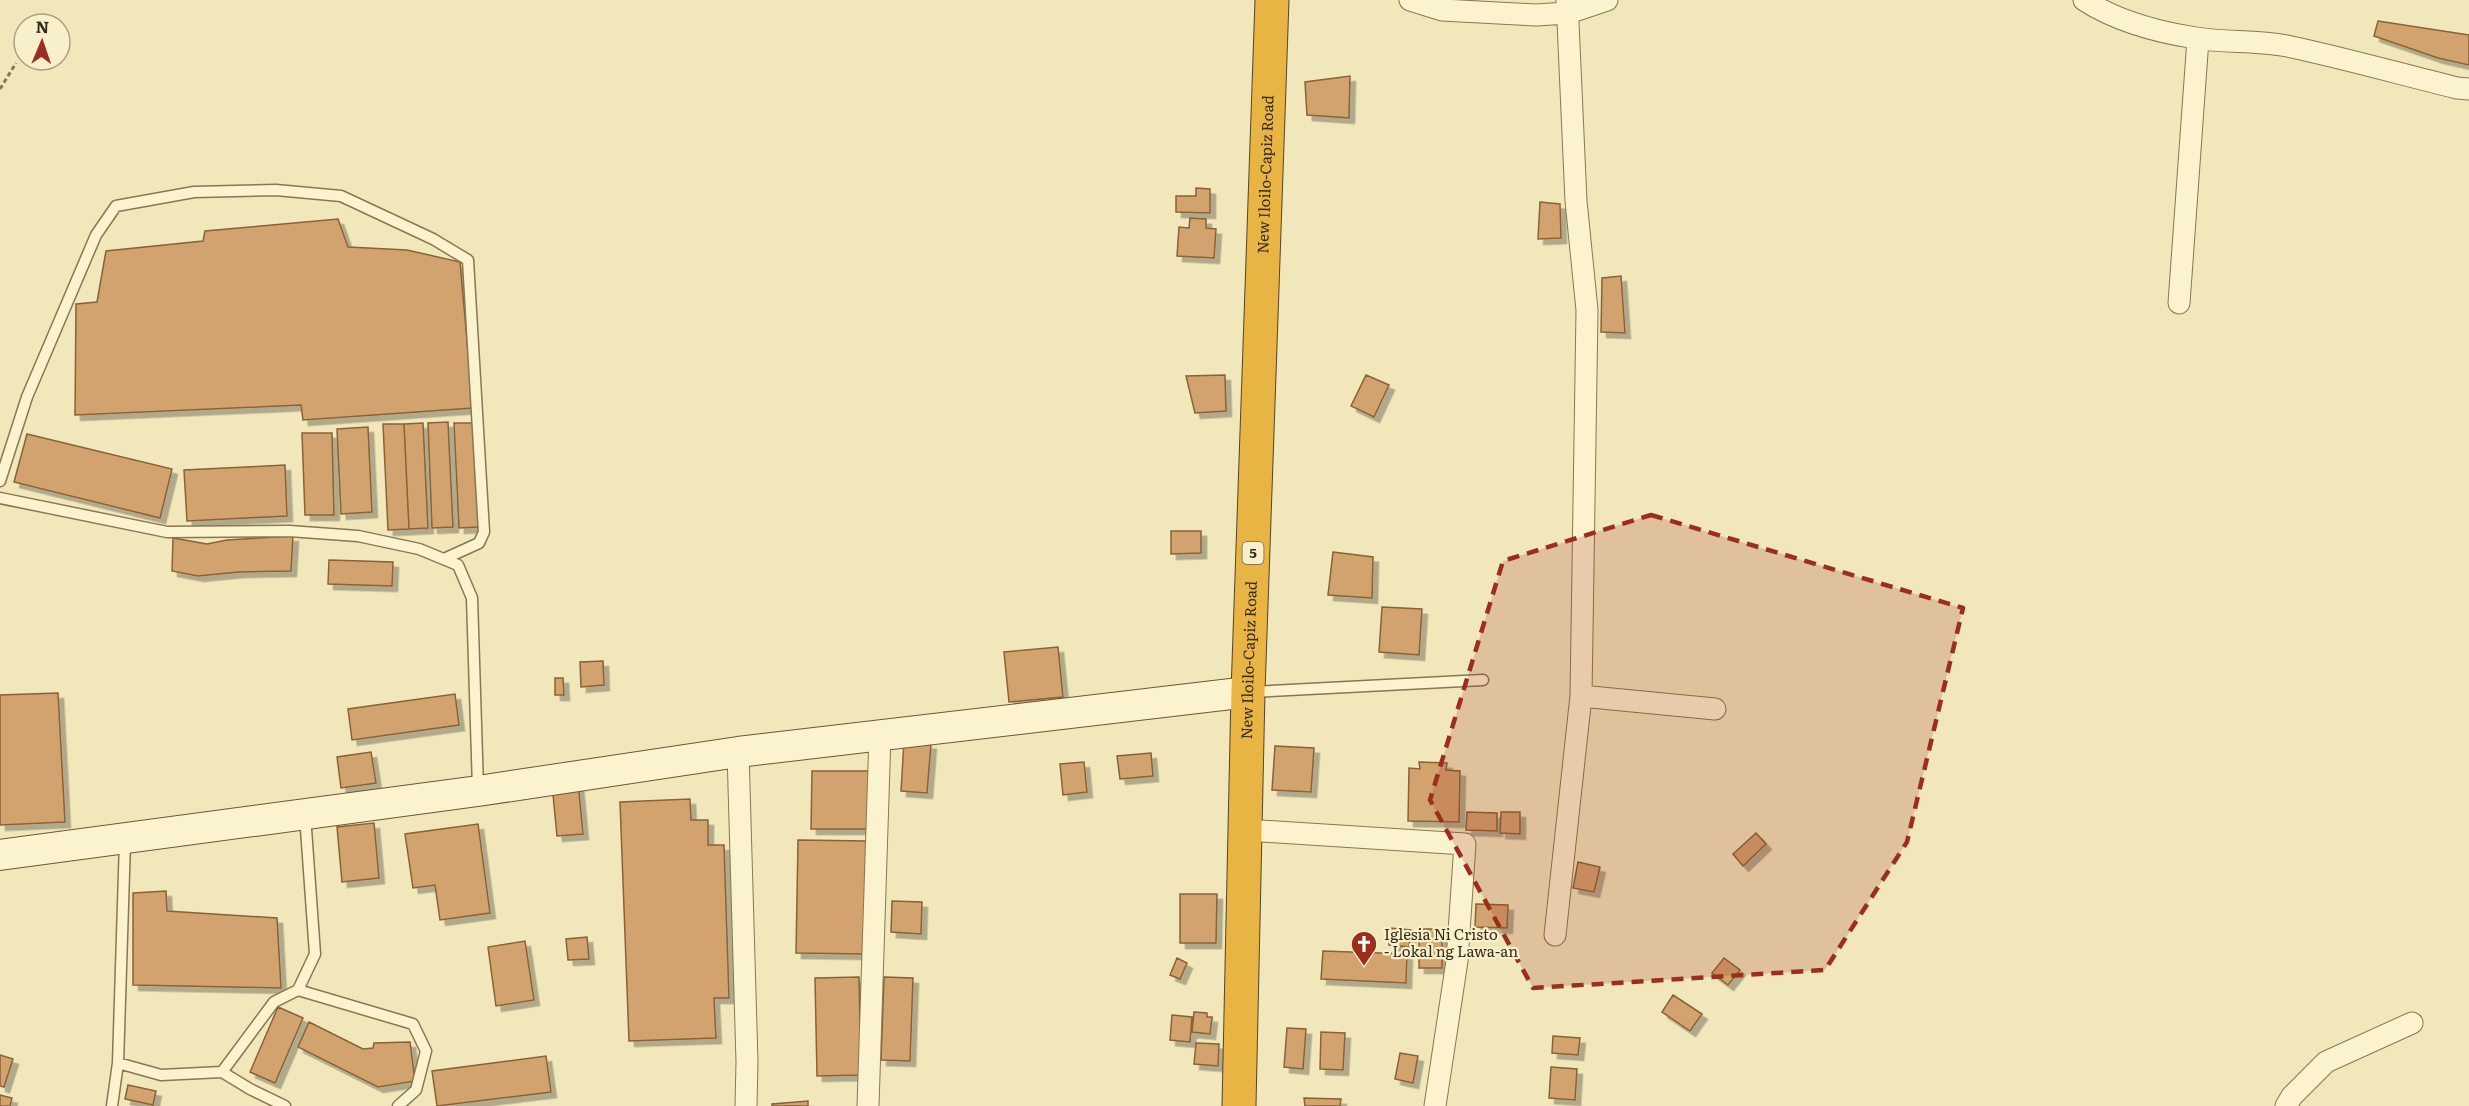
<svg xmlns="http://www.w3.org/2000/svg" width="2469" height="1106" font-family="Literata,serif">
  <defs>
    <filter id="shadow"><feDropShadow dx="5.5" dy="5.5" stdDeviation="0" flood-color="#0004"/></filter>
  </defs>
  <rect width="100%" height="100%" fill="#f1e7bb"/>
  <path fill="#d2a36e" stroke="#896238" stroke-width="1.5" filter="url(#shadow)" d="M2378 21 2469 35V65L2438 58 2374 36Z
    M1350 76 1349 118 1307 115 1305 82Z
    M1196 188 1210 189V213L1176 212V196H1196Z
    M1540 202 1560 204 1561 238 1538 239Z
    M1190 218 1206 219V228L1216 229 1214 258 1177 256 1179 227 1189 228Z
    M338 219 348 247 407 250 460 262 473 408 303 420 301 405 75 415 76 304 97 302 106 251 203 241 205 231Z
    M1621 276 1625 333 1601 332 1602 278Z
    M1225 375 1226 411 1195 413 1186 376Z
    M1366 375 1389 385 1374 417 1351 406Z
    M448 422 453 527 432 528 428 423Z
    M423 423 428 528 409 529 404 424Z
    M454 423H473L479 527 459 528Z
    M383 424H404L409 529 388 530Z
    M368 427 372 512 341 514 337 429Z
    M302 433H332L334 515H305Z
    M27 434 172 469 160 518 14 482Z
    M285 465 287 516 187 521 184 470Z
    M1171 531H1201V553L1171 554Z
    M293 536 291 571 239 572 198 576 172 571 173 538 207 544 227 540Z
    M1333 552 1373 557 1372 598 1328 595Z
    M329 560 393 562 392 586 328 584Z
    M1382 607 1422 609 1419 655 1379 652Z
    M1058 647 1063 697 1009 702 1004 652Z
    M603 661 604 685 581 687 580 662Z
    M555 678H563L564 695H555Z
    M58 693 65 822 0 825V695Z
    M455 694 459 725 352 740 348 709Z
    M904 741 931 744 927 793 901 791Z
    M1275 746 1314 748 1311 792 1272 790Z
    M371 752 376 783 341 788 337 757Z
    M1151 753 1153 776 1120 779 1117 756Z
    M1084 762 1087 792 1063 795 1060 764Z
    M1419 762 1447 763 1446 770 1460 771 1459 822 1408 821 1409 768 1420 769Z
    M812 771H874L873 829H811Z
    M578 782 583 834 557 836 552 784Z
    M690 799 691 820H708V845H724L729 998H714L716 1038 629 1041 620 802Z
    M1467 812 1497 813V831L1466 830Z
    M1501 812H1520V834L1500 833Z
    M374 823 379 878 342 882 337 827Z
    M478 824 490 913 440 920 435 885 413 888 405 834Z
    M1756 833 1766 844 1743 866 1733 854Z
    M798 840 867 841 865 954 796 953Z
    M1578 862 1600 867 1594 892 1573 888Z
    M166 891 167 911 277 918 281 988 133 985V893Z
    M1180 894H1217L1216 943H1180Z
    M892 901 922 902 921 934 891 932Z
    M1476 904 1508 905 1507 928 1475 927Z
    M1390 928 1411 930 1409 947 1389 945Z
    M1419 929H1442V968H1419Z
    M587 937 589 959 568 960 566 939Z
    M525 941 534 1000 496 1006 488 947Z
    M1323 951 1407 954 1406 983 1321 979Z
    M1177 958 1187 963 1180 979 1170 975Z
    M1724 958 1740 970 1728 985 1712 973Z
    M859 977 861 1075 817 1076 815 978Z
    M884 977 913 978 910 1061 881 1060Z
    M1673 995 1702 1014 1690 1031 1662 1012Z
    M278 1007 303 1018 275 1083 250 1072Z
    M1194 1012 1207 1013V1017H1212L1210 1034 1192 1032Z
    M1172 1015 1192 1017 1190 1042 1170 1040Z
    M309 1022 363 1049 373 1048 374 1043 410 1042 415 1081 378 1087 298 1047Z
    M1287 1028 1306 1029 1303 1069 1284 1067Z
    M1321 1032 1345 1033 1343 1070 1320 1069Z
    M1553 1036 1580 1038 1578 1055 1552 1053Z
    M1196 1043 1219 1044 1218 1066 1194 1064Z
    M1400 1053 1418 1056 1413 1083 1395 1079Z
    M0 1055 13 1059 4 1087 0 1086Z
    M546 1056 551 1092 437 1106 432 1071Z
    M1551 1067 1577 1069 1575 1100 1549 1098Z
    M128 1085 156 1091 153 1105 125 1099Z
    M0 1095 12 1098 10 1106H0Z
    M1304 1098 1341 1099 1340 1106H1305Z
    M808 1101V1106H772V1104Z"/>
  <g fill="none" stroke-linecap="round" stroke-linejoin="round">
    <g stroke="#897654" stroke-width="13">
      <path id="lane" d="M0 481 27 397 96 235 116 206 194 192 276 190 341 196 433 239 468 260 484 532 479 543 444 559
        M0 498 167 532 289 531 358 536 419 549 458 565 472 598 478 788
        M1252 692 1483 680
        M298 990 413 1024 426 1051 416 1090 398 1106
        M118 1063 161 1075 222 1072 274 1002 298 990 315 954 305 815
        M222 1072 250 1089 285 1106
        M112 1106 118 1063 125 841"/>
    </g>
    <g stroke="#897654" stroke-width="23">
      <path id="street" d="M1410 0 1442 10 1536 15 1568 13 1607 0
        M2084 0C2118 22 2157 32 2196 38 2226 43 2256 40 2287 46 2344 58 2400 74 2457 88L2469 89
        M2179 303 2198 39
        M1581 696 1715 709
        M738 752 747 1062 746 1106
        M1245 830 1465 844 1457 961 1435 1106
        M1555 935 1581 696 1587 310 1576 201 1567 0
        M868 1106 880 735
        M2286 1106 2292 1096 2326 1062 2412 1023"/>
    </g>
    <g stroke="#6a5737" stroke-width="32">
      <path id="secondary" d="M0 855 478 791 738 752 1248 692"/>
    </g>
    <g stroke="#554329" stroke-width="35">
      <g id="highway">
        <path id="s1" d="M1239 1106 1248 692 1272 0"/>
      </g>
    </g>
    <path stroke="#897654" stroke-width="3" stroke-dasharray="4.5 3" stroke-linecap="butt" d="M0 89 16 63"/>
    <use href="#lane" stroke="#fbf3ce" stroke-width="10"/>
    <use href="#street" stroke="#fbf3ce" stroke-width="21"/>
    <use href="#secondary" stroke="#fbf3ce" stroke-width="30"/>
    <use href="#highway" stroke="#e8b443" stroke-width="33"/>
  </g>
  <path fill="#9c2e20" fill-opacity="0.2" stroke="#9c2e20" stroke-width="4.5" stroke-dasharray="12 8" stroke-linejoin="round" d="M1651 515 1963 608 1907 842 1825 970 1533 988 1430 800 1503 561Z"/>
  <defs>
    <g id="church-pin" transform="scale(1.35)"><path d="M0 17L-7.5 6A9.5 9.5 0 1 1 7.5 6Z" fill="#9c2e20" stroke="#f8f0cb"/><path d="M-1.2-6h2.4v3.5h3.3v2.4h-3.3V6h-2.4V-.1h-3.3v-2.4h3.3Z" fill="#fff"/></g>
  </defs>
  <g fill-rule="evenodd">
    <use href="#church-pin" x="1364" y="944"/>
  </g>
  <g text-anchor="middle" stroke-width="4.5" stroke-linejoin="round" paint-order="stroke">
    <rect fill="#f8f0cb" stroke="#70664f" stroke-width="1.5" x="1242.5" y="542" width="21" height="22" rx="4.5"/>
    <g font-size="14" font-weight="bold" fill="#362b1a">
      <text x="1253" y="558">5</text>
    </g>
    <g font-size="15" fill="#362b1a" stroke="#f8f0cb">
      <text dy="5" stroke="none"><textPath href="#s1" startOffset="932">New Iloilo-Capiz Road</textPath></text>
      <text dy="5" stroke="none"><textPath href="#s1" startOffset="446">New Iloilo-Capiz Road</textPath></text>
    </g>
    <g font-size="15" fill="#362b1a" stroke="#f8f0cb" text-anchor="start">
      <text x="1384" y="940">Iglesia Ni Cristo<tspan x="1384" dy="17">- Lokal ng Lawa-an</tspan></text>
    </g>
  </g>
  <g transform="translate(42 42) rotate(2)"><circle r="28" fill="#f8f0cb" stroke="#aaa184" stroke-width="1.5"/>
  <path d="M0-4.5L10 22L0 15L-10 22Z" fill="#9c2e20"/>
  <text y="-9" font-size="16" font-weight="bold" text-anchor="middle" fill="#362b1a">N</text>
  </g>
</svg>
